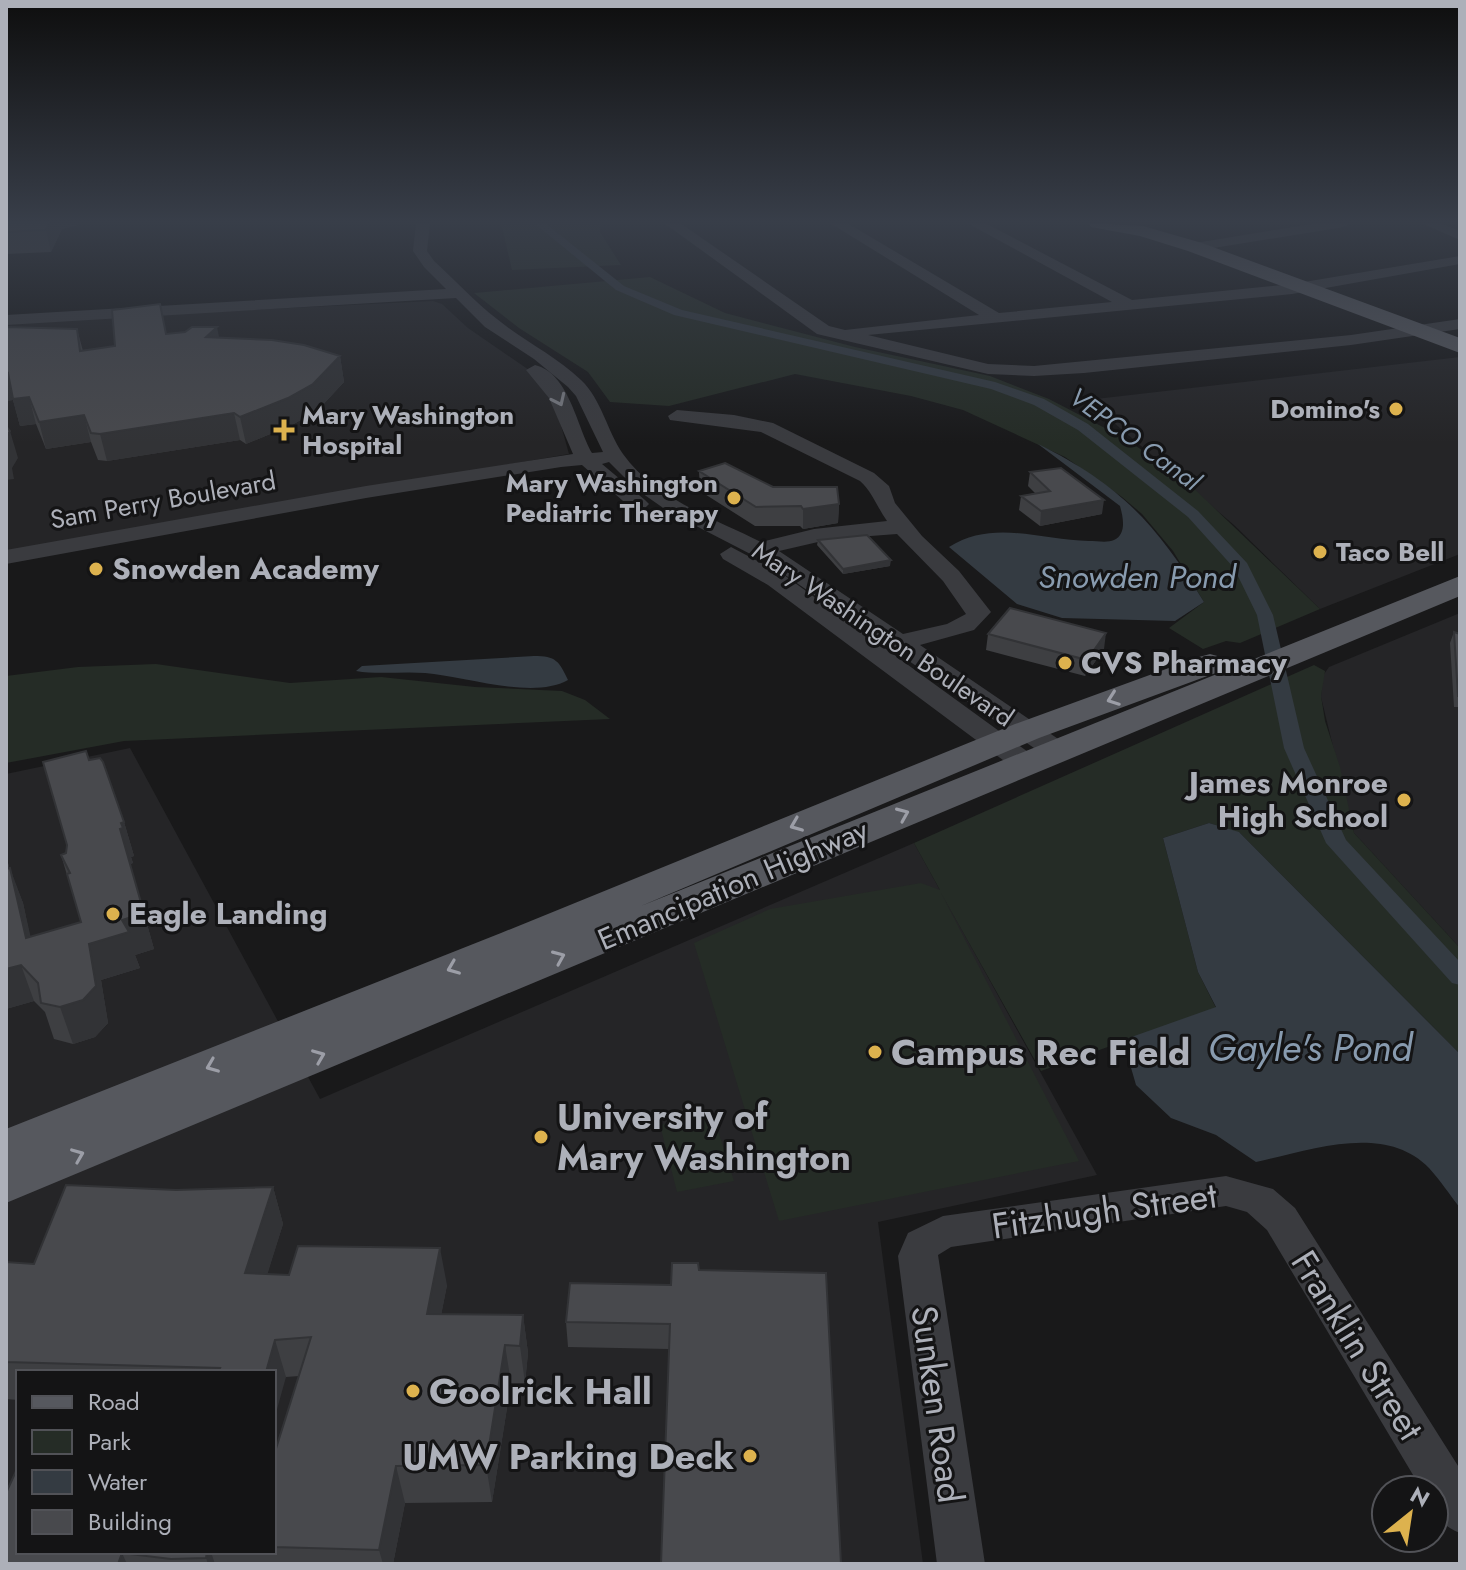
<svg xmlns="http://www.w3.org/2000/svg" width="1466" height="1570" font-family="Jost,sans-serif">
  <rect width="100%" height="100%" fill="#19191a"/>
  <path fill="#252527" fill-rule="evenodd" d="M433 301 442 304 468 328 529 370 552 393 569 454 6 552V322Z
    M1460 357V554L1320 609 1234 525 1087 400Z
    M1460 613V948L1354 833 1321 697 1322 677 1329 667Z
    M130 748 320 1099 914 843 1097 1175 878 1222 923 1564H6V774ZM18 1372H274V1552H18Z"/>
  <path fill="#252c26" d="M501 223H601L600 232 621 265 512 270Z
    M650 277 725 313 855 347 990 376 1049 399 1126 439 1185 480 1320 609 1240 643 1226 641 1203 649 1169 628 1204 602 1173 551 1142 514 1122 497 1065 457 963 410 911 396 795 374 669 406 610 402 588 372 519 328 474 293Z
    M156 664 290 683 381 677 475 687 562 691 585 700 610 719 124 741 6 763V676L78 667Z
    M1314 665 1325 671 1321 696 1325 721 1340 767 1354 833 1460 948V1054L1240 833 1209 823 1163 838 1198 972 1216 1008 1041 1071 941 893 1079 1161 779 1221 694 943 770 909 921 883 940 890 914 843Z
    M713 1115 734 1181 677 1192 660 1125Z"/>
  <path fill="#343b42" d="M1038 444C1121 485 1157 525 1204 602L1175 621 1062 618 1017 604 949 547C993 519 1041 540 1089 541 1097 541 1108 543 1114 540 1127 534 1123 517 1120 506Z
    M534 656C556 656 559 661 568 680 533 700 464 676 425 673 402 671 378 675 356 671L362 666Z
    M1209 823 1239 832 1460 1054V1208C1450 1195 1440 1180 1429 1168 1384 1122 1309 1151 1256 1162L1216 1135 1171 1118 1136 1085 1123 1040 1216 1007 1198 972 1163 838Z"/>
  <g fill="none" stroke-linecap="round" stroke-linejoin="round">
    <path fill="#343b42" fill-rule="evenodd" d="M534 223H545L624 286 682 310 995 382 1044 399 1088 424 1198 511 1247 563 1273 615 1304 748 1346 840 1460 962V985L1452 983 1326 843 1284 748 1257 615 1234 568 1188 517 1078 430 1034 405 991 389 674 315 616 290Z"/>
    <path fill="#3a3b3f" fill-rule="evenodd" d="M416 223H430L427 251 434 261C455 280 475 302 497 319 524 341 556 356 581 380 602 400 607 431 623 454 654 498 715 519 761 542L814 529 887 521C877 507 873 493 860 481L761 432 670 420 668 416 677 410 734 415 773 423 874 473 889 486 895 503 922 536 959 571 991 612 974 630 920 645 1067 745 1071 751 1067 757H1047L768 563 669 512 636 489 609 462 602 464 645 500 649 504 645 508H631L582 465 561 467 366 498 6 564V550L366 486 573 454 549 398 526 370 535 365C569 373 577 427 592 453L603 452 576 396 568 387 534 359 485 327 456 298 6 325V315L446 289 424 267 413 251ZM897 534 943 581 966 614 947 624 903 634 779 551 831 539Z
      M664 223H680L829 326 845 330 979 315 830 223H847L999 313 1112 302 967 223H985L1132 300 1292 284 1460 256V264L1292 294 868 335 988 364 1034 366 1351 335 1460 319V329L1351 345 1084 373 1034 376 988 374 817 334Z
      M1318 223H1351L1344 227 1195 251 1188 247 1195 243Z
      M1421 223H1440L1460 231V240Z
      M731 547 784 575 1035 757 1039 763 1035 769 1025 771 1015 769 768 585 723 559 720 554Z
      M1226 1176 1273 1189 1295 1208 1460 1469V1533C1438 1524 1434 1513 1434 1490H1422L1267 1230 1247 1212 1226 1206 951 1247 938 1255 985 1564H937L898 1256 908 1233 943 1216Z"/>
    <path fill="#56585e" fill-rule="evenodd" d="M1088 223 1143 226 1202 243 1460 338V353L1188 251 1140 236 1091 227Z
      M1460 576V596L6 1203V1129L501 933 1015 724 1199 657 1210 654 1221 657 1226 664 1221 671 1039 738 641 906Z"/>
  </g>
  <path fill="#3e3f42" d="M6 223 78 225 62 229 51 252 6 254Z
    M6 327 77 329 83 351 115 346 167 334 219 337 340 356 344 382 318 410 292 425 246 444 240 440 107 461 98 460 91 442 46 449 36 424 20 426 13 400 6 401Z
    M699 471 773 487 839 504 838 523 803 529 800 526H755L700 491Z
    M1030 472 1102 514 1040 526 1019 510 1021 496 1035 493 1028 486Z
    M818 540 890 566 843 574 817 545Z
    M1454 632 1460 634V707H1454L1450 643Z
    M988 634 1104 649 1085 676 986 650Z
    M89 760 124 822 134 856 131 857 133 863 130 864 154 949 135 955 140 968 101 980 108 1023 95 1037 73 1044 54 1039 45 1012 34 1001 6 1009V855L9 868 23 903 30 937 81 922 61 855 66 853Z
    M273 1187 283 1224 267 1274 447 1285 441 1315H523L528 1353 525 1383H511L492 1502 405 1503 393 1564H6L18 1552H274V1455L299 1376 286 1377 274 1372H18V1400L6 1399V1262L34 1264 176 1190Z
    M699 1270 669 1349 568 1347 566 1322 671 1285Z"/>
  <path fill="#323336" d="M49 223H80L62 229 51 252 46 230Z
    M217 327 222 351 206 337Z
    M340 356 344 382 318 410 292 425 246 444 240 417Z
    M8 373 29 397 36 424 20 426 13 400 6 401V374Z
    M234 413 240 440 107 461 100 434Z
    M84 415 91 442 46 449 39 422Z
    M10 431 18 458 12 468 14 479 6 480V436Z
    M1104 500 1102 514 1040 526 1041 511Z
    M839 504 838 523 803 529V509Z
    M891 560 890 566 843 574V569Z
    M1106 633 1104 649 1085 676 1087 660Z
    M124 822 134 856 131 857 133 863 130 864 154 949 135 955 140 968 101 980 108 1023 95 1037 73 1044 60 1007 89 944 122 920 120 829 121 823Z
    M6 855 10 870V868L23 903 39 974 26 938 6 870Z
    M21 965 34 1001 6 1009V969Z
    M273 1187 283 1224 256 1311 245 1273Z
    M440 1248 447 1285 434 1352 427 1314Z
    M523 1315 528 1353 525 1383 520 1346Z
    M275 1340 286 1377 274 1420V1372H266Z
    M505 1345 511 1383 492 1502 486 1465Z
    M396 1466 405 1503 393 1564H383L379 1550Z
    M207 1552H211L215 1564H208L206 1558Z
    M122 1553 127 1564H118Z"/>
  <path fill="#48494d" stroke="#323336" stroke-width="2" d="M6 223H49L46 230 6 232Z
    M160 304 166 334 185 332 192 327H217L206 337 272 340 304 345 340 356 313 384 288 398 240 417 234 413 100 434 91 433 84 415 39 422 29 397 13 399 8 373 6 374V327L77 329 80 351 115 346 112 310Z
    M6 426 10 431 6 437Z
    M725 463 773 487H837L839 504 803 509 801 506 756 507 699 471Z
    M1061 468 1104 500 1041 511 1021 496 1050 491 1030 472Z
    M867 535 891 560 843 569 818 540Z
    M1010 608 1106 633 1087 660 988 634Z
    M1454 632 1460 634V696H1458Z
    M86 751 89 760 100 758 103 762 109 779 124 822 121 823 123 828 120 829 144 913 122 920 129 932 89 944 96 986 83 1000 60 1007 41 1003 38 983 21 965 6 969V862L7 869 10 868 26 938 81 922 67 874 70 873 61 855 66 853 67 845 43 762Z
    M66 1185 176 1190 273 1187 245 1273 289 1275 298 1246 440 1248 427 1314 523 1315 520 1346 505 1345 486 1465 396 1466 379 1550 274 1547V1455L311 1337 275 1340 266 1372H218L220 1368 6 1362V1262L34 1264Z
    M672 1263H698L699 1270 826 1273 841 1564H661L670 1324 566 1322 570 1283 671 1285Z
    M17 1469 18 1552H207L206 1558 171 1559 122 1553 118 1564H6V1493Z"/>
  <defs><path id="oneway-chevron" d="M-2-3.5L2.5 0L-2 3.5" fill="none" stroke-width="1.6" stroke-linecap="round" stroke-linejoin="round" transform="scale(2)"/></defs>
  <use stroke="#797b82" href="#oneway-chevron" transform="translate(559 400) rotate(65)"/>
  <g stroke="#9c9ea7">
    <use href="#oneway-chevron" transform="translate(1113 699) rotate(160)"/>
    <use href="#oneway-chevron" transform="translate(903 814) rotate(-23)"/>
    <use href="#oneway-chevron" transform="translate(796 825) rotate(158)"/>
    <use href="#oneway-chevron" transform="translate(559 957) rotate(-23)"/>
    <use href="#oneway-chevron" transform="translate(453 968) rotate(158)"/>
    <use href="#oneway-chevron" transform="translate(319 1056) rotate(-22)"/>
    <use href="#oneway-chevron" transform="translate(212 1066) rotate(158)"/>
    <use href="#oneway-chevron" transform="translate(78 1155) rotate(-22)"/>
  </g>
  <linearGradient id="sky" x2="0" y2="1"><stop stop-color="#0e0e0e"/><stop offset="0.5" stop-color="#383e49"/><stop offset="1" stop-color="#383e49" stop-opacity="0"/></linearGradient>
  <rect width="1466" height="443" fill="url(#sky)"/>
  <g fill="#ddb24e" stroke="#141415" stroke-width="3">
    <circle cx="1396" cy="409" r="8"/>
    <path d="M280 418h8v8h8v8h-8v8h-8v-8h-8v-8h8z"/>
    <circle cx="734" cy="498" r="8"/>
    <circle cx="1320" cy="552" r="8"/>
    <circle cx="96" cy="569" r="8"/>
    <circle cx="1065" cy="663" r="8"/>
    <circle cx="1404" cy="800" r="8"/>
    <circle cx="113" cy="914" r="8"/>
    <circle cx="875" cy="1052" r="8"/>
    <circle cx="541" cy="1137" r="8"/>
    <circle cx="413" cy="1391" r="8"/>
    <circle cx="750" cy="1456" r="8"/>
  </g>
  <g text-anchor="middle" stroke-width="6" stroke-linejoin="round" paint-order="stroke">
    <g font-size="26" font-weight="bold" fill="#adb0b9" stroke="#141415" text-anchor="end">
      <text x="1380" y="418">Domino's</text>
      <text x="302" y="424" text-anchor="start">Mary Washington<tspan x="302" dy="30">Hospital</tspan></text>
      <text x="718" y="492">Mary Washington<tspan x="718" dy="30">Pediatric Therapy</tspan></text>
      <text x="1336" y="561" text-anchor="start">Taco Bell</text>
    </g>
    <g font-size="26" font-style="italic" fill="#889baf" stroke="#141415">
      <text transform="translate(1135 439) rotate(36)" y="9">VEPCO Canal</text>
    </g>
    <g font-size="26" fill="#adb0b9" stroke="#141415">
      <text transform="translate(163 500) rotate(-10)" y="9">Sam Perry Boulevard</text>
      <text transform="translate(883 634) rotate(34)" y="9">Mary Washington Boulevard</text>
    </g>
    <g font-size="30" font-weight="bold" fill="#adb0b9" stroke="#141415" text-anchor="start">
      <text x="112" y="579">Snowden Academy</text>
      <text x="1081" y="673">CVS Pharmacy</text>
      <text x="1388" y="793" text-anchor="end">James Monroe<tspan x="1388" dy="34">High School</tspan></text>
      <text x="129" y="924">Eagle Landing</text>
    </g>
    <g font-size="30" fill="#adb0b9" stroke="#141415">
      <text transform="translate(733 885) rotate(-23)" y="10">Emancipation Highway</text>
    </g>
    <g font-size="32" font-style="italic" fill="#889baf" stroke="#141415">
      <text x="1137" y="588">Snowden Pond</text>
    </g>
    <g font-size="36" font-weight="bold" fill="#adb0b9" stroke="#141415" text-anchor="start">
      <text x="891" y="1065">Campus Rec Field</text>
      <text x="557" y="1129">University of<tspan x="557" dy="41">Mary Washington</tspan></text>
      <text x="429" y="1404">Goolrick Hall</text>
      <text x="734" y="1469" text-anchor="end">UMW Parking Deck</text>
    </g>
    <g font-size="36" fill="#adb0b9" stroke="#141415">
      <text transform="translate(1104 1210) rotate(-8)" y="13">Fitzhugh Street</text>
      <text transform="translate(1358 1345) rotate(58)" y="13">Franklin Street</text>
      <text transform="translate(938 1404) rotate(82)" y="13">Sunken Road</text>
    </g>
    <g font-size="38" font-style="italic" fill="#889baf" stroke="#141415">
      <text x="1310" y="1061">Gayle's Pond</text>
    </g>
  </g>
  <rect width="1466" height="1570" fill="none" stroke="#adb0b9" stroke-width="16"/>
  <rect x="16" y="1370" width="260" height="184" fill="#141415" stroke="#515257" stroke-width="2"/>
  <rect x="32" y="1396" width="40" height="12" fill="#56585e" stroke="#515257" stroke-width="2"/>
  <text x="88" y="1410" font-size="24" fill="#adb0b9">Road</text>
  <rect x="32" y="1430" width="40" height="24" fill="#252c26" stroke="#515257" stroke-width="2"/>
  <text x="88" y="1450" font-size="24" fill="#adb0b9">Park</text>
  <rect x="32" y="1470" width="40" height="24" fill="#343b42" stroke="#515257" stroke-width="2"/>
  <text x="88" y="1490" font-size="24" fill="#adb0b9">Water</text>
  <rect x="32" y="1510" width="40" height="24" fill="#48494d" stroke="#515257" stroke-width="2"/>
  <text x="88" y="1530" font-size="24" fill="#adb0b9">Building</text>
  <g transform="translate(1410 1514) rotate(30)"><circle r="38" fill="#141415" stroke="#515257" stroke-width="2"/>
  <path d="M0-6L14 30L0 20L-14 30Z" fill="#ddb24e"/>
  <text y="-12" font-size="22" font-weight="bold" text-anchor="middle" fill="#adb0b9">N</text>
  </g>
</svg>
